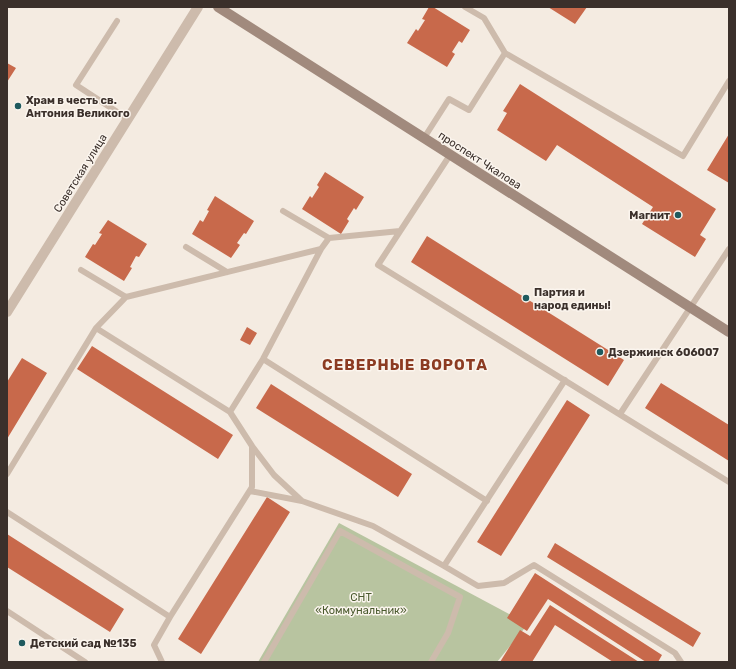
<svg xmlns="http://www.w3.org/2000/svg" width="736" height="669" font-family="Rubik,sans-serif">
  <rect width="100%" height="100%" fill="#f4ebe1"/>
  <path fill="#b8c4a0" d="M339 523 528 624 497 662H258Z"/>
  <path fill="#c8694b" d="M429 7H433L470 30 462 43 459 41 452 52 455 54 447 67 407 43 416 29 418 31 425 20 422 19Z
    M548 7H587L575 24Z
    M7 63 16 68 7 82Z
    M520 84 716 209 700 235 706 239 695 257 642 224 653 207 557 145 546 161 497 130 507 113 503 111Z
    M729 134V183L707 170Z
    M325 172 364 197 356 210 354 208 347 219 349 221 341 234 302 209 310 196 312 198 319 187 317 185Z
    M215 196 254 221 246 234 244 233 237 243 240 245 231 258 192 234 200 220 203 222 209 211 207 210Z
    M108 220 147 244 139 257 136 256 130 267 132 268 124 281 85 257 93 244 95 245 102 234 99 233Z
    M427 236 624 360 608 386 411 262Z
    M247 327 257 333 250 345 240 340Z
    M92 346 233 435 218 459 77 369Z
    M22 358 47 373 7 439V382Z
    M661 383 729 425V461L645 408Z
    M271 384 412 474 398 497 256 408Z
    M567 400 590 415 501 556 477 542Z
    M267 497 290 512 201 654 178 639Z
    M7 534 124 609 110 632 7 567Z
    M555 543 701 633 693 647 547 557Z
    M535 573 662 655 658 662H646L548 599 527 631 507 618Z
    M550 605 639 662H613L555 625 532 662H500L520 630 530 636Z"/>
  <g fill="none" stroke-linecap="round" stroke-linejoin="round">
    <path stroke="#cdbbac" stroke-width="6" d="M465 7 484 18 505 53 683 156 729 81
      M117 21 76 85 128 119
      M424 138 449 99 469 110 505 53
      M450 155 378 265 729 482
      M283 211 329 238
      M186 247 227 272
      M81 270 126 297
      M96 328 230 412 263 359 321 249
      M263 359 487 501
      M620 414 729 249
      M252 446 274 475 302 501 373 526 444 566 565 380
      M7 474 96 328 126 297 321 249 329 238 400 231
      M250 491 302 501
      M7 512 170 617 252 487V446L230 412
      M444 566 478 586 504 583 534 565 675 653 681 662
      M7 611 85 662
      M162 662 154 645 170 617
      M264 662 340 531 460 597 448 633 431 662"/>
    <path stroke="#cdbbac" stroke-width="10" d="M7 312 198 7"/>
    <path stroke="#a18a7d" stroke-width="10" d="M218 7 729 332"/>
  </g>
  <g fill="#1f5a5e" stroke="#fbf5ee" stroke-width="1.5">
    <circle cx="18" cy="106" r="4"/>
    <circle cx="678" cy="215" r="4"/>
    <circle cx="526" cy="298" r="4"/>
    <circle cx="600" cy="352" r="4"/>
    <circle cx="22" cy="643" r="4"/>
  </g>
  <g text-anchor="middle" stroke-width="3" stroke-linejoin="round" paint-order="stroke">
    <g font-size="11" font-weight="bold" fill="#3b302b" stroke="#fbf5ee" text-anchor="start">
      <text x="26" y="104">Храм в честь св.<tspan x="26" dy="13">Антония Великого</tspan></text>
      <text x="670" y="219" text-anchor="end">Магнит</text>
      <text x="534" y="296">Партия и<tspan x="534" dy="13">народ едины!</tspan></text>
      <text x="608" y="356">Дзержинск 606007</text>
      <text x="30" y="647">Детский сад №135</text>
    </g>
    <g font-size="11" fill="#3b302b" stroke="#fbf5ee">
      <text transform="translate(480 160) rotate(33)" y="4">проспект Чкалова</text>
      <text transform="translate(80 173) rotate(-58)" y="4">Советская улица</text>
    </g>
    <g font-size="11" fill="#4a5a2e" stroke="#fbf5ee">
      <text x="361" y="601">СНТ<tspan x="361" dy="13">«Коммунальник»</tspan></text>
    </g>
    <g font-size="15" font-weight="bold" letter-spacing="1" fill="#8c3b22" stroke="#fbf5ee">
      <text x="405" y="370">СЕВЕРНЫЕ ВОРОТА</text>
    </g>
  </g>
  <rect width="736" height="669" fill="none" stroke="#3b302b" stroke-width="16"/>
</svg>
